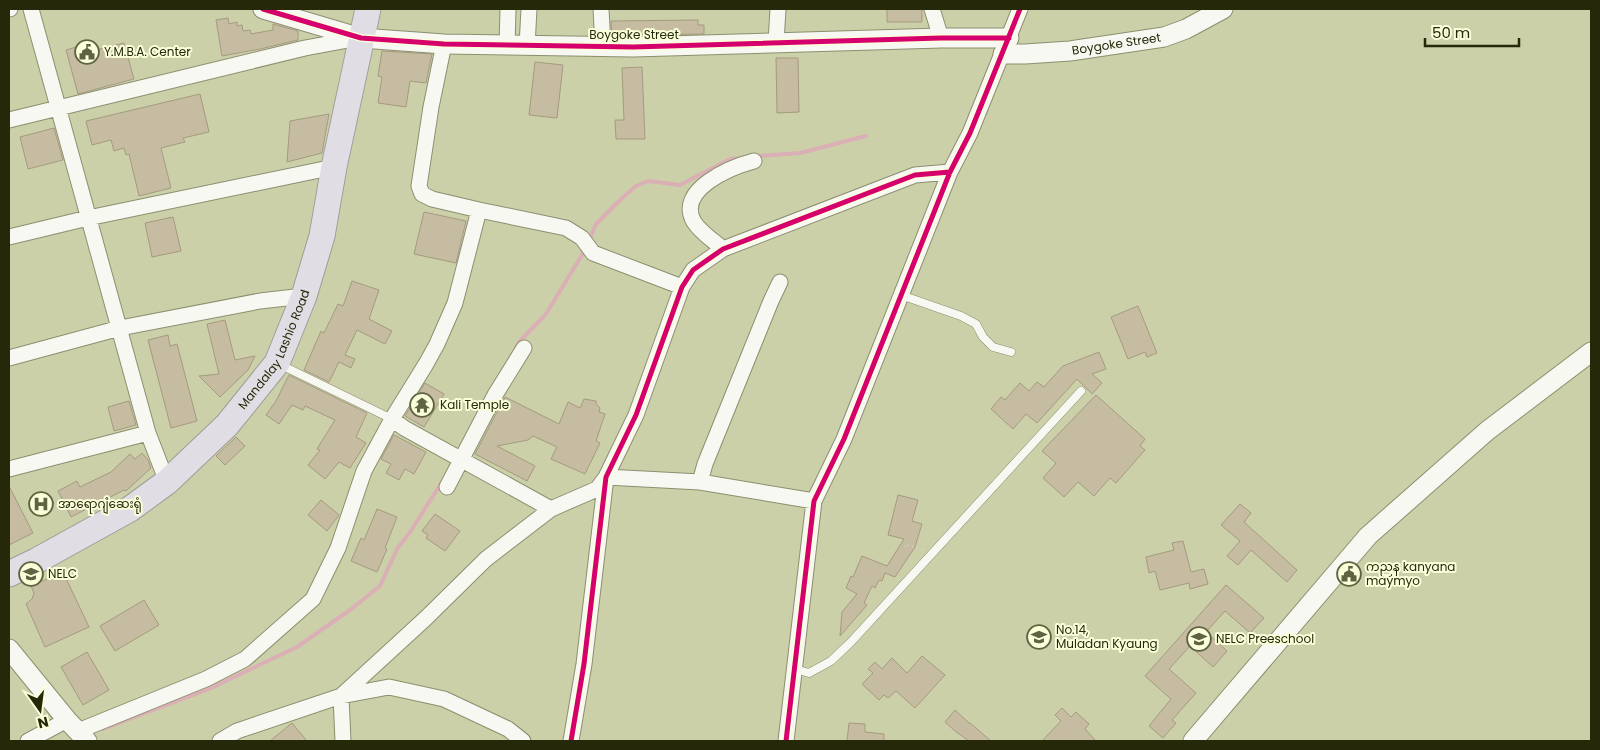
<svg xmlns="http://www.w3.org/2000/svg" width="1600" height="750" font-family="Poppins,'Noto Sans Myanmar',sans-serif">
  <rect width="100%" height="100%" fill="#ccd0a8"/>
  <g fill="none" stroke-linecap="round" stroke-linejoin="round">
    <path stroke="#daafb5" stroke-width="4" d="M757 156 800 153 866 136
      M589 241 596 224 621 199 636 186 648 181 680 185 730 159 742 158
      M516 348 519 342 546 314 585 250
      M103 729 209 689 297 647 350 610 380 586 397 549 410 532 442 482"/>
  </g>
  <path fill="#c6bca1" stroke="#a49a80" d="M887 9H922V22H887Z
    M228 18 229 24 237 22V26L242 25 243 31 250 30 251 34 273 30V24L298 31V40L260 49 222 56 216 20Z
    M698 20V25H704V34L612 35 611 21Z
    M94 42 96 50 124 43 134 79 78 94 66 50Z
    M382 51 432 54 426 83 410 81 406 107 378 103 382 77 378 76Z
    M776 58H798L799 112 777 113Z
    M535 62 563 65 557 118 529 115Z
    M642 67 645 139H616L615 120H624L622 68Z
    M200 94 209 132 183 138 185 142 161 148 171 188 139 196 129 154 126 155 124 148 114 151 111 140 92 145 86 121Z
    M329 114 322 153 287 162 290 121Z
    M54 128 63 160 28 169 20 137Z
    M424 212 466 221 456 263 414 254Z
    M173 217 181 251 152 257 145 223Z
    M352 281 379 290 369 319 392 331 385 344 357 330 345 355 355 359 351 368 339 362 329 382 304 370 321 331 324 333 338 304 343 306Z
    M1138 306 1157 353 1147 357 1145 352 1128 359 1111 317Z
    M225 320 235 360 255 356 248 370 220 397 199 376 219 374 207 324Z
    M168 335 170 346 177 344 197 421 171 428 148 340Z
    M1099 352 1106 369 1092 374 1102 383 1092 394 1077 379 1037 423 1026 414 1013 429 991 409 1001 397 1005 400 1020 383 1029 391 1037 382 1044 387 1063 366Z
    M289 375 367 413 356 437 366 443 350 468 339 462 325 479 308 465 320 450 317 449 335 420 305 406 303 410 292 405 279 424 266 415 276 401Z
    M425 383 444 394 424 427 405 416Z
    M1096 395 1145 439 1140 446 1145 450 1116 483 1110 478 1094 496 1078 482 1064 497 1043 478 1056 463 1042 451Z
    M505 397 559 424 568 402 580 408 584 399 596 401V404L600 408 599 412 605 414 596 441 600 443 585 474 551 459 557 447 533 436 528 440 497 446 535 466 527 481 475 454Z
    M129 401 136 425 114 431 108 407Z
    M394 435 426 452 414 474 405 469 399 480 386 473 391 464 381 459Z
    M236 437 245 446 225 465 216 456Z
    M142 453 148 460 151 468 126 491 124 490 71 517 58 491 77 481 80 487 111 472 130 454 135 459Z
    M9 486 33 533 9 545Z
    M898 495 918 500 912 521 922 524 915 547 895 577 885 573 882 581 879 580 875 588 872 586 864 603 867 605 840 636 842 612 857 594 846 588 851 576 853 577 862 556 887 566 904 539 888 535Z
    M321 500 339 515 327 531 308 515Z
    M1240 504 1251 513 1244 522 1297 570 1287 582 1251 550 1238 565 1227 556 1240 541 1221 525Z
    M377 509 397 517 385 548 387 549 377 572 351 561 361 538 364 540Z
    M435 514 460 531 445 551 426 538 428 535 422 531Z
    M1183 541 1191 572 1204 569 1208 584 1190 589 1189 583 1160 590 1155 571 1149 573 1146 557 1174 550 1172 543Z
    M63 572 89 627 45 647 26 604 32 599 34 593 31 586Z
    M1226 585 1264 618 1250 633 1225 611 1206 632 1227 651 1213 667 1190 646 1169 669 1196 693 1172 720 1176 723 1163 738 1149 726 1171 699 1145 676Z
    M144 600 159 625 115 651 100 626Z
    M87 652 109 690 83 705 61 667Z
    M922 656 945 675 915 708 896 691 888 698 884 695 879 700 862 684 873 673 868 669 875 662 882 669 892 658 907 673Z
    M1062 708 1071 717 1076 712 1089 724 1085 729 1096 741H1042L1061 721 1055 715Z
    M955 710 969 723H970L991 741H969L955 731 945 722Z
    M292 723 307 741H270Z
    M849 723 865 724V732L884 734V741H847Z"/>
  <g fill="none" stroke-linecap="round" stroke-linejoin="round">
    <g stroke="#8c8f6f" stroke-width="9">
      <path id="service" d="M901 295 961 316 976 324 983 337 993 347 1011 352
        M279 364 392 419
        M795 669 809 673 831 661 851 642 1081 391"/>
    </g>
    <g stroke="#8c8f6f" stroke-width="17">
      <path id="minor" d="M9 9H10
        M31 9 148 433 167 482
        M601 9 603 46
        M932 9 941 38
        M776 42 778 9
        M444 44 431 107 419 186 422 194 432 199 479 210 566 228 582 238 593 253 682 287
        M507 46 508 9
        M527 46 529 9
        M9 120 305 48 359 38
        M9 237 88 218 334 167
        M723 249C714 241 701 233 694 222 675 190 731 167 754 161
        M9 358 120 328 260 301 304 296
        M392 419 404 428 551 509
        M9 469 148 433
        M700 482 705 464 771 301 780 282
        M447 487 495 395 524 348
        M78 731 206 679 245 659 313 599 338 548 364 471 392 419 426 364 437 344 455 303 479 210
        M28 741 67 720
        M220 741 237 731 341 696 389 687 444 699 508 729 523 741
        M343 741 341 696 426 618 486 559 551 509 597 489 606 477 700 482 814 501
        M571 741 584 664 606 477 636 415 682 287 693 270 723 249 915 175 950 172
        M786 741 814 501 844 439 950 172 970 133 1020 9"/>
    </g>
    <g stroke="#8c8f6f" stroke-width="21">
      <g id="tertiary">
        <path d="M263 9 361 38 444 44 633 47 941 38H1009"/>
        <path id="s1" d="M1003 54H1025L1070 51 1164 37 1186 29 1223 9"/>
        <path d="M9 649 67 720 87 741"/>
        <path d="M1193 741 1368 536 1487 431 1591 352"/>
      </g>
    </g>
    <g stroke="#9f9d98" stroke-width="27">
      <g id="trunk">
        <path id="s2" d="M9 574 36 561 130 509 167 482 227 425 277 363 304 296 322 236 334 167 368 9"/>
      </g>
    </g>
    <path stroke="#d2d3c7" stroke-width="2.5" stroke-dasharray="1 4" stroke-linecap="butt" d="M905 547 906 544 924 550"/>
    <use href="#service" stroke="#f7f8f2" stroke-width="8"/>
    <use href="#minor" stroke="#f7f8f2" stroke-width="15"/>
    <use href="#tertiary" stroke="#f7f8f2" stroke-width="19"/>
    <use href="#trunk" stroke="#e0dee4" stroke-width="25"/>
    <g stroke="#faffda" stroke-width="8">
      <path id="cycleway" d="M263 9 361 38 444 44 633 47 941 38H1009
        M571 741 584 664 606 477 636 415 682 287 693 270 723 249 915 175 950 172
        M786 741 814 501 844 439 950 172 970 133 1020 9"/>
    </g>
    <use href="#cycleway" stroke="#d6006c" stroke-width="5"/>
  </g>
  <defs>
    <g id="civic-ring" transform="scale(1.25)"><circle r="9.5" fill="#faffda" stroke="#606341" stroke-width="1.5"/><path d="M-.6-6.5H3V-4.5H.6V-3L4-1V1h2V6H-6V1h2V-1L-.6-3ZM-1.2 2.5V6h2.4V2.5Z" fill="#606341"/></g>
    <g id="temple-ring" transform="scale(1.25)"><circle r="9.5" fill="#faffda" stroke="#606341" stroke-width="1.5"/><path d="M0-6L5-2H3V0L6.5 2.5H4V6H1.5V3h-3V6H-4V2.5H-6.5L-3 0V-2H-5Z" fill="#606341"/></g>
    <g id="hospital-ring" transform="scale(1.25)"><circle r="9.5" fill="#faffda" stroke="#606341" stroke-width="1.5"/><path d="M-5-5h3v3.5h4V-5h3V5h-3V1.5h-4V5h-3Z" fill="#606341"/></g>
    <g id="school-ring" transform="scale(1.25)"><circle r="9.5" fill="#faffda" stroke="#606341" stroke-width="1.5"/><path d="M0-5L7-2L0 1L-7-2ZM-4 1L0 2.5L4 1V4Q0 6-4 4Z" fill="#606341"/></g>
  </defs>
  <g fill-rule="evenodd">
    <use href="#civic-ring" x="87" y="52"/>
    <use href="#temple-ring" x="422" y="405"/>
    <use href="#hospital-ring" x="41" y="504"/>
    <use href="#school-ring" x="31" y="574"/>
    <use href="#civic-ring" x="1349" y="574"/>
    <use href="#school-ring" x="1039" y="637"/>
    <use href="#school-ring" x="1199" y="639"/>
  </g>
  <g text-anchor="middle" stroke-width="4" stroke-linejoin="round" paint-order="stroke">
    <g font-size="12" fill="#26280a" stroke="#faffda">
      <text x="634" y="39">Boygoke Street</text>
      <text dy="4" stroke="none"><textPath href="#s1" startOffset="114">Boygoke Street</textPath></text>
      <text dy="4" stroke="none"><textPath href="#s2" startOffset="356">Mandalay Lashio Road</textPath></text>
    </g>
    <g font-size="12" fill="#26280a" stroke="#faffda" text-anchor="start">
      <text x="104" y="56">Y.M.B.A. Center</text>
      <text x="440" y="409">Kali Temple</text>
      <text x="58" y="508">အာရောဂျံဆေးရုံ</text>
      <text x="1366" y="571">ကညန kanyana<tspan x="1366" dy="14">maymyo</tspan></text>
      <text x="48" y="578">NELC</text>
      <text x="1056" y="634">No.14,<tspan x="1056" dy="14">Muladan Kyaung</tspan></text>
      <text x="1216" y="643">NELC Preeschool</text>
    </g>
  </g>
  <rect width="1600" height="750" fill="none" stroke="#26280a" stroke-width="20"/>
  <g transform="translate(40 710) rotate(166)" stroke="#faffda" stroke-width="4" paint-order="stroke">
  <path d="M0-4L9 19L0 12L-9 19Z" fill="#26280a"/>
  <text y="-8" font-size="14" font-weight="bold" text-anchor="middle" fill="#26280a">N</text>
  </g>
  <path d="M1425 38v8h94v-8" fill="none" stroke="#26280a" stroke-width="2.5"/>
  <text x="1432" y="38" font-size="15" fill="#26280a" stroke="#faffda" stroke-width="4" paint-order="stroke">50 m</text>
</svg>
